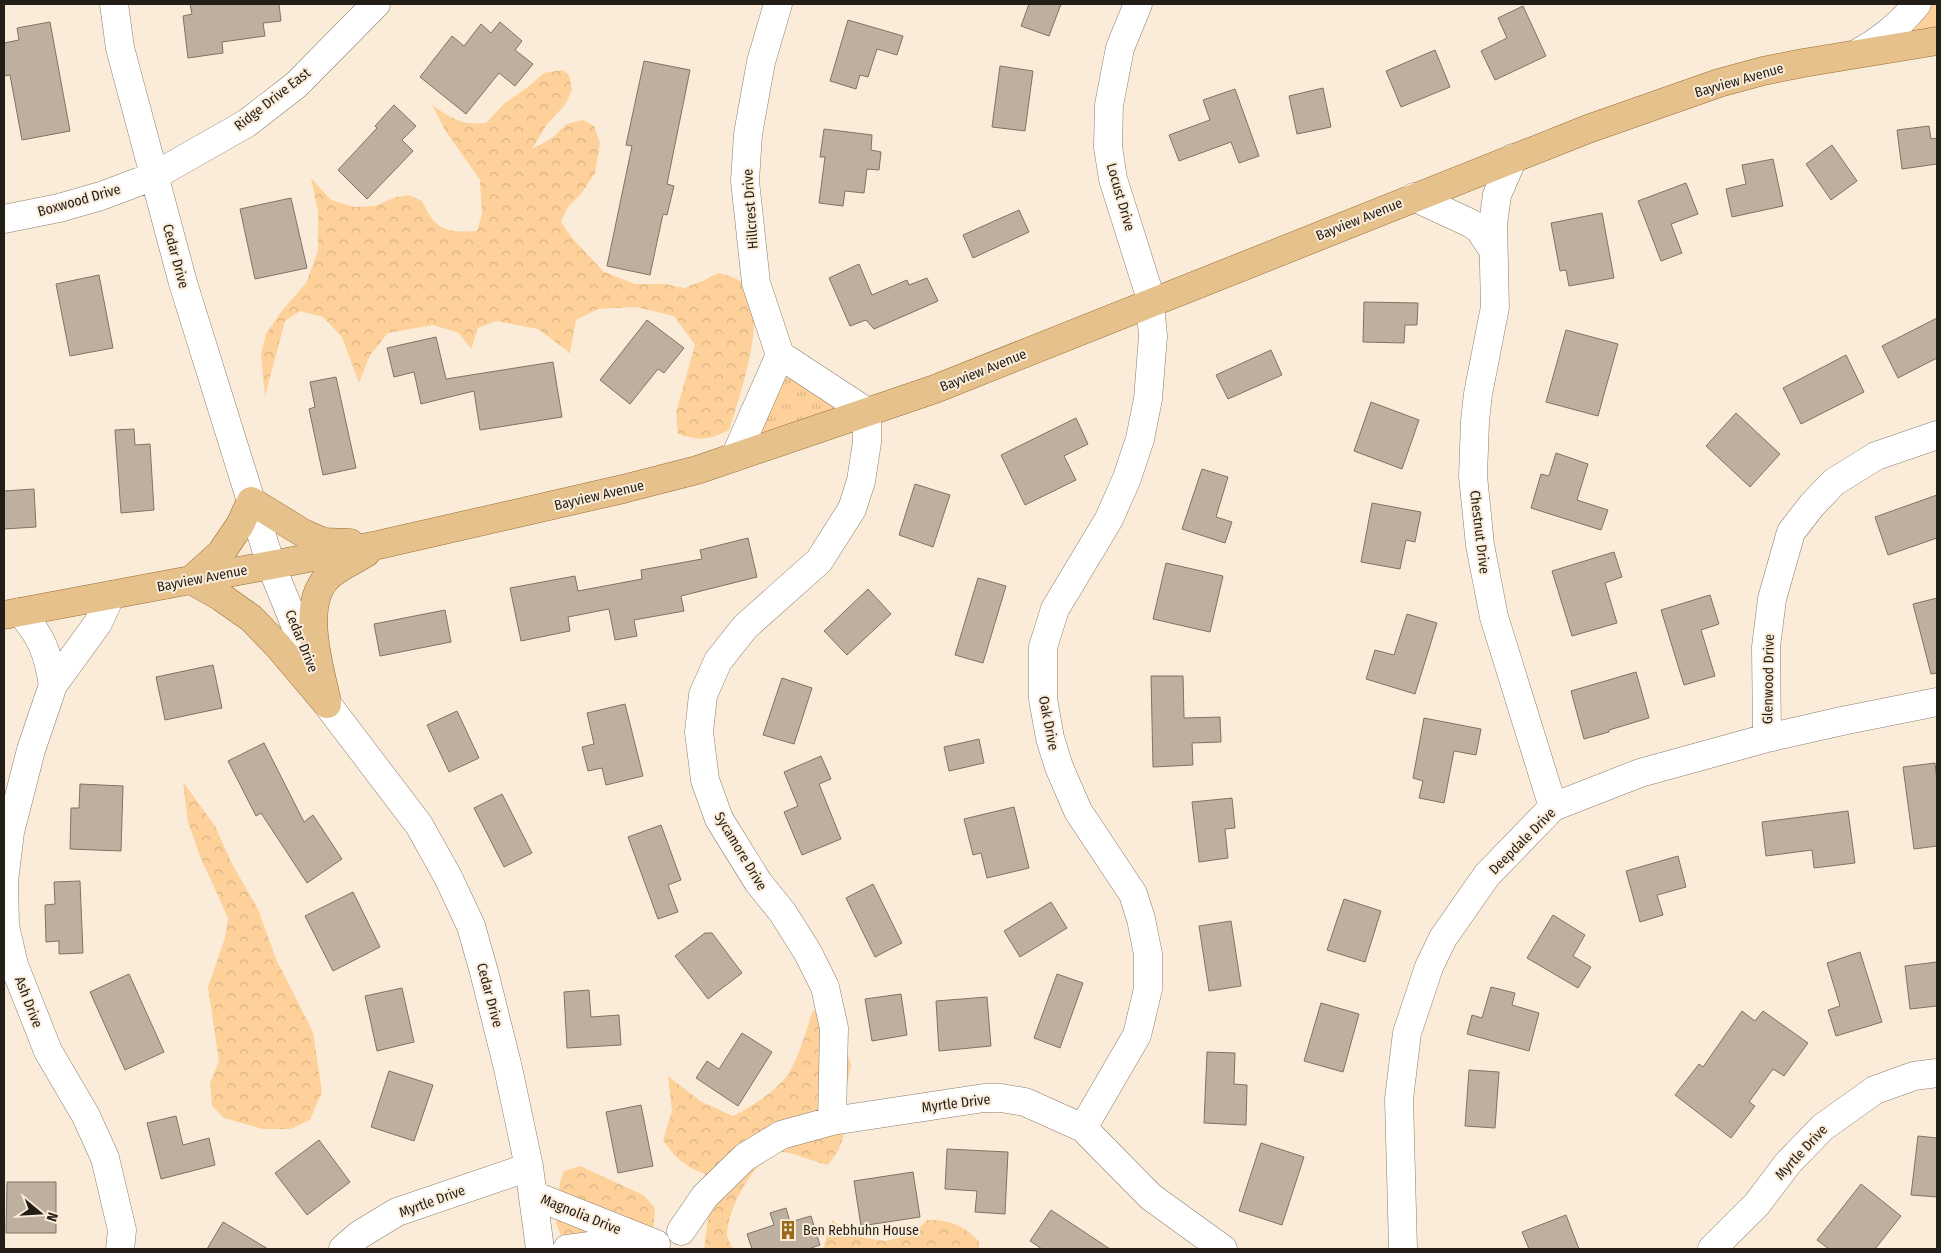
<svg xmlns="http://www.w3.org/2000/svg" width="1941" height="1253" font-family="'Fira Sans Condensed',sans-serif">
  <defs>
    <pattern id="grass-tufts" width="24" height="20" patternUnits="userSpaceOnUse" patternTransform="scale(1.25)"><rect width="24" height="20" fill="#fdd199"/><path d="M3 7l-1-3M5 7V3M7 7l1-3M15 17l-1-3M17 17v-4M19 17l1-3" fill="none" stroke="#d9b383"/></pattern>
    <pattern id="forest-crowns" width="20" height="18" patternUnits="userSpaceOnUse" patternTransform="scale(1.25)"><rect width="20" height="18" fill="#fdd199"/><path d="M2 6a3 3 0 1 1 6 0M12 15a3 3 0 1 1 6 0" fill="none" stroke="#d9b383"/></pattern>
  </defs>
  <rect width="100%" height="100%" fill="#faecd9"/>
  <path fill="url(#grass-tufts)" d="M1920 4H1937V37L1875 48Z
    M782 360 857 411 742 450Z"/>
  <path fill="url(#forest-crowns)" d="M563 70 569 75 572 90 565 105 547 124 532 149 552 138 567 124 583 120 594 126 600 143 595 173 581 194 568 207 561 222 572 238 604 272 635 284H665L684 288 705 280 718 273C728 275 741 279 748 288 767 317 739 399 729 430 709 440 700 441 678 434L676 412 695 345 674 316 636 307 598 309 576 320 570 353 538 329 496 321 478 328 471 349 459 333 433 325 388 333 370 355 359 383 342 337 323 317 300 311 285 321 265 396 261 355 266 334 280 313 306 283 318 251V212L311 178 331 200 354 207 375 206 396 197 409 195 422 201C435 230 446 233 477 231L482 214 480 180 445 130 432 105C452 119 461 125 486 123L505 103 528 87 544 73Z
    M183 782 215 826 231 862 258 909 276 959 313 1032 322 1092 310 1120 290 1129H263L224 1118 212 1106 210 1083 219 1061 208 987 225 938 228 918 200 856 188 822Z
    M813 1010 841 1034 851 1065 843 1103 845 1132 838 1151 828 1165C818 1163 790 1152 783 1152 755 1154 727 1210 727 1235 727 1239 731 1245 733 1249H704L708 1218 705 1174C686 1167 674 1157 663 1140L672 1111 668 1076 700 1101 733 1116C751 1107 780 1089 790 1071 801 1052 806 1030 813 1010Z
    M580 1166 643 1195 655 1208 653 1232 567 1249 556 1224 560 1182 564 1171Z
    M832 1220 847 1233 865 1238 885 1241 912 1235 927 1220C951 1220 962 1225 979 1241V1249H823Z"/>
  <path fill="#beb09e" stroke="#807363" d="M190 4H279L281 21 263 23 265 36 222 42 223 53 188 58 183 16 192 14Z
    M1029 4H1061L1049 36 1021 26Z
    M1523 6 1546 56 1495 80 1481 51 1507 38 1498 18Z
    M848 20 903 36 897 55 877 49 868 77 860 75 856 89 830 81Z
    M50 22 70 131 22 140 10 75 4 76V43L19 40 17 28Z
    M500 22 522 41 515 50 533 64 515 86 499 73 466 114 420 77 452 36 464 46 481 24 491 33Z
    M1435 50 1450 87 1401 107 1386 71Z
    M644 61 690 70 667 184 674 186 667 215 663 214 650 275 607 266 632 146 626 145Z
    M1000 66 1033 71 1025 131 992 127Z
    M1323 88 1331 127 1297 134 1289 96Z
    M1235 89 1259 156 1239 163 1231 142 1179 161 1169 135 1210 120 1203 100Z
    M394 105 416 126 402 140 413 151 367 199 338 170 377 128 375 126Z
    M1929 126 1931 139 1937 138V164L1902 169 1897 130Z
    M824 129 872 135 871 150 881 152 879 170 867 169 864 193 845 191 843 206 819 203 825 157H820Z
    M1832 145 1857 181 1831 200 1806 164Z
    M1773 159 1783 206 1732 217 1726 189 1746 184 1742 165Z
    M1686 183 1698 214 1671 224 1682 253 1661 261 1638 201Z
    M291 198 307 268 255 279 240 209Z
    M1019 210 1029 232 973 258 963 235Z
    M1602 213 1614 278 1569 286 1566 270 1560 271 1551 223Z
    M859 264 872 295 907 280 909 285 927 278 938 301 874 329 866 320 850 326 829 278Z
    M99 275 113 348 70 356 56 284Z
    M1364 302 1418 303 1417 325H1405L1404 343 1363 342Z
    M1937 318V358L1898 378 1882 346Z
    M647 320 684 348 664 373 658 369 630 404 600 380Z
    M1566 330 1618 344 1598 416 1546 402Z
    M436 337 446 379 553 362 562 417 480 430 474 391 421 404 414 372 394 377 387 348Z
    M1271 350 1282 375 1228 399 1216 375Z
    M1846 355 1864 392 1801 424 1783 388Z
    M336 377 356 468 323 475 309 409 315 407 310 382Z
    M1371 402 1419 420 1402 469 1354 451Z
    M1736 413 1780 454 1750 487 1706 446Z
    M1076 418 1088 444 1064 456 1076 480 1025 505 1001 455Z
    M134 429 135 445 150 444 154 510 121 513 115 430Z
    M1556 453 1588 464 1577 500 1608 510 1601 530 1531 508 1541 474 1549 476Z
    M1202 469 1228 477 1216 517 1232 522 1225 543 1182 529Z
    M915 484 950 495 933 547 899 535Z
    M34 489 36 527 4 529V491Z
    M1937 495V538L1888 555 1875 517Z
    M1372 503 1421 512 1415 542 1406 540 1400 569 1361 562Z
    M748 538 757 577 681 596 684 611 634 620 637 636 615 640 609 609 568 617 570 631 521 641 510 588 575 576 578 591 642 579 641 570 702 559 700 550Z
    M1614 552 1622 577 1605 583 1617 623 1572 636 1552 571Z
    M1166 563 1223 576 1210 632 1153 619Z
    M978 578 1006 586 983 663 955 655Z
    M868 589 891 614 847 655 824 631Z
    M1710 595 1719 624 1701 630 1715 676 1684 685 1661 610Z
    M1937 598V673L1931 674 1913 604Z
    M445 610 451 642 380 656 374 624Z
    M1407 614 1437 623 1415 694 1366 679 1375 650 1394 655Z
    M213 665 222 708 165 720 156 677Z
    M1636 672 1649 718 1609 730V732L1584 739 1571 691Z
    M1151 676H1183L1184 718 1220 717 1221 742 1192 743 1193 765 1153 767Z
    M782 678 812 688 794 744 763 735Z
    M625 704 643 776 606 785 602 768 588 771 582 747 594 744 587 713Z
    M457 711 479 758 449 772 427 725Z
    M1424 718 1481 729 1476 755 1454 751 1444 803 1419 798 1423 781 1413 778Z
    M979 739 984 763 949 771 944 747Z
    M264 743 304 822 313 815 342 859 307 883 261 813 256 816 228 761Z
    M821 756 831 779 819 784 841 839 802 855 784 812 798 806 784 772Z
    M1935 763 1937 781V846L1914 849 1903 767Z
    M80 784 123 786 121 851 70 849 71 808H79Z
    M502 794 532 853 504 867 474 808Z
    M1232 798 1235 828 1225 829 1228 858 1199 862 1192 802Z
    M1014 807 1029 868 987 878 981 853 973 855 964 819Z
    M1848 811 1855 863 1814 868 1812 850 1766 856 1762 822Z
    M661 825 681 880 668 885 678 912 658 919 628 837Z
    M1678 856 1686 887 1657 895 1663 915 1640 922 1626 871Z
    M80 881 83 953 59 954V941L46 942 45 905 55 904 54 882Z
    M873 884 902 943 875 957 846 898Z
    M353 892 380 947 333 971 305 916Z
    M1344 899 1381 911 1365 962 1327 950Z
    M1051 902 1067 928 1020 957 1004 931Z
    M1553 915 1585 935 1573 956 1591 967 1578 988 1527 958Z
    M1231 921 1241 986 1209 991 1199 926Z
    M705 933H712L742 973 708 999 675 956Z
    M1860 952 1882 1022 1836 1036 1828 1010 1840 1006 1827 963Z
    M1937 962V1006L1910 1009 1905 966Z
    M129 974 164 1052 125 1070 90 992Z
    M1057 974 1083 983 1060 1048 1034 1038Z
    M1491 987 1515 993 1512 1005 1539 1013 1529 1051 1467 1034 1472 1015 1482 1018Z
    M402 988 414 1042 377 1051 365 996Z
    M589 990 591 1017 619 1015 621 1045 567 1048 564 992Z
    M901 994 907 1035 872 1041 865 999Z
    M987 997 991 1046 939 1051 936 1001Z
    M1321 1003 1359 1014 1343 1072 1304 1061Z
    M1742 1011 1755 1021 1763 1011 1808 1043 1784 1076 1773 1069 1749 1102 1755 1106 1731 1138 1675 1095 1699 1064 1703 1067Z
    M742 1033 772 1052 738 1106 696 1078 707 1061 719 1069Z
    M1207 1052 1235 1053 1234 1084 1247 1085 1246 1125 1204 1123Z
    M1469 1070 1499 1072 1495 1128 1465 1126Z
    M389 1071 433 1085 414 1141 371 1127Z
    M641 1105 653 1166 618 1173 606 1112Z
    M176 1116 183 1145 209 1138 215 1165 161 1179 147 1123Z
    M1918 1136 1937 1138V1197L1911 1195Z
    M319 1140 350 1182 307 1215 275 1173Z
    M1261 1143 1304 1157 1282 1225 1239 1211Z
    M947 1149 1008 1152 1005 1214 975 1212 977 1191 945 1189Z
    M913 1172 920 1217 861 1226 854 1181Z
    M7 1182H56V1233H6Z
    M1861 1184 1901 1216 1875 1249H1829L1817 1240Z
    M786 1208 790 1222 811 1216 820 1245 808 1249H752L747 1234 774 1225 770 1213Z
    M1051 1210 1110 1249H1042L1030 1241Z
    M1566 1215 1579 1249H1529L1522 1232Z
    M223 1222 268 1249H207Z"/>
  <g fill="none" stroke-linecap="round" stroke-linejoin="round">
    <g stroke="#8a7d6d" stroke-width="29">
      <path id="minor" d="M114 4 120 48 183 283 271 565 327 704 419 825 448 877 471 926 484 972 508 1068 529 1167 540 1249
        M778 4 761 62 748 134 745 181 756 283 780 355 867 412V442L861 481 852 509 819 561 745 627 718 661 703 695 699 732 705 780 719 819 758 882 783 913 808 953 825 987 834 1028 832 1121
        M1858 53C1882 40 1900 25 1917 4
        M1513 158 1497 195 1493 224 1495 307 1478 394 1475 421 1473 476 1480 545 1494 617 1553 807
        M1414 197 1470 223 1479 229 1493 250
        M4 219 59 208 101 196 154 176 247 123 296 85 376 4
        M735 457 780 355
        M111 595 98 623 53 685 31 750 10 832 4 881 5 926 14 965 48 1051 86 1116 105 1158 122 1230 120 1249
        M20 612C42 636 48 654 53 685
        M1767 738 1766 647 1772 599 1791 532 1812 505 1834 482 1876 456 1937 435
        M1083 1128 1137 1035 1148 989V954L1141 919 1133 894 1078 811 1059 767 1050 738 1043 699V647L1055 609 1109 519 1127 478 1140 439 1148 399 1153 336 1149 293 1113 179 1108 147 1109 105 1120 48 1138 4
        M533 1195 656 1244
        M681 1231 705 1196 745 1157 781 1135 832 1121 984 1098H1001L1025 1102 1083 1128 1151 1197 1223 1249
        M343 1249 359 1235 397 1212 529 1167
        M567 1249 605 1244H642
        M1403 1249 1399 1099 1407 1033 1429 967 1443 938 1487 875 1553 807 1640 773 1767 738 1842 721 1937 702
        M1712 1249 1757 1204 1788 1163 1823 1127 1875 1090 1914 1076 1937 1073"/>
    </g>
    <g stroke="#976d32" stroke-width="29">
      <path id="major" d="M4 615 378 545 623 489 697 470 935 389 1588 129 1719 83 1763 71 1803 63 1937 41
        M327 702C320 669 300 606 327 578 335 569 355 560 366 553
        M327 704 278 646 251 618 221 597 191 580 221 553 240 525 251 501 303 533 324 542 350 543"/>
    </g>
    <use href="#minor" stroke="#fff" stroke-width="28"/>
    <use href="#major" stroke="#e6c18c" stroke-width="28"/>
  </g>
  <defs>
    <g id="building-bare" transform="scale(1.5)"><path d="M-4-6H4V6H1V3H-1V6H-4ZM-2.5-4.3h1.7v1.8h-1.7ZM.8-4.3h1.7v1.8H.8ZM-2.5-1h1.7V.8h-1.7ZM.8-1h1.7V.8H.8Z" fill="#99681b" stroke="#faecd9" stroke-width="2.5" paint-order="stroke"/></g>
  </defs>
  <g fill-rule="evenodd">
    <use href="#building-bare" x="788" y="1230"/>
  </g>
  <g text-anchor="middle" stroke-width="4" stroke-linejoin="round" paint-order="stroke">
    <g font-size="14" fill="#231d17" stroke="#faecd9">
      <text transform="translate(1739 80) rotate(-16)" y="5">Bayview Avenue</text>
      <text transform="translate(272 99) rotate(-38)" y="5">Ridge Drive East</text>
      <text transform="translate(1121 197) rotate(74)" y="5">Locust Drive</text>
      <text transform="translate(79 200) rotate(-16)" y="5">Boxwood Drive</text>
      <text transform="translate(750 209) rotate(-94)" y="5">Hillcrest Drive</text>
      <text transform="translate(1359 219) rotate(-22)" y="5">Bayview Avenue</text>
      <text transform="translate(176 256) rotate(75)" y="5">Cedar Drive</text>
      <text transform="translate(983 370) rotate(-22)" y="5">Bayview Avenue</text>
      <text transform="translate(599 495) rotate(-13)" y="5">Bayview Avenue</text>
      <text transform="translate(1480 532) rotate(83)" y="5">Chestnut Drive</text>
      <text transform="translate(202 578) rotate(-11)" y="5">Bayview Avenue</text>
      <text transform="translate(302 641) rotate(68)" y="5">Cedar Drive</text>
      <text transform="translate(1768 679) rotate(-89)" y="5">Glenwood Drive</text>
      <text transform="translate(1049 723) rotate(79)" y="5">Oak Drive</text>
      <text transform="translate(1522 841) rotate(-45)" y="5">Deepdale Drive</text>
      <text transform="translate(741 851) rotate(59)" y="5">Sycamore Drive</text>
      <text transform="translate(490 995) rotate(75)" y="5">Cedar Drive</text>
      <text transform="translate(29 1002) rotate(69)" y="5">Ash Drive</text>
      <text transform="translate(956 1103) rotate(-7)" y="5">Myrtle Drive</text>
      <text transform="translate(1801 1152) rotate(-47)" y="5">Myrtle Drive</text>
      <text transform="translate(432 1201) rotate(-20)" y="5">Myrtle Drive</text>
      <text transform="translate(581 1214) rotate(22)" y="5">Magnolia Drive</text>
    </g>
    <g font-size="14" fill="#231d17" stroke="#faecd9" text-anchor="start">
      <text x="803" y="1235">Ben Rebhuhn House</text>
    </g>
  </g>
  <rect width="1941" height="1253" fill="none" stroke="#231d17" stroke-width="10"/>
  <g transform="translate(40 1213) rotate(108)" stroke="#faecd9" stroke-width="4" paint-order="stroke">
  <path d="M0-4L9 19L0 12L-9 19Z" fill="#231d17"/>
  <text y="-8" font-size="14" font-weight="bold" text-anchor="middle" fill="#231d17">N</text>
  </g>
</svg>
